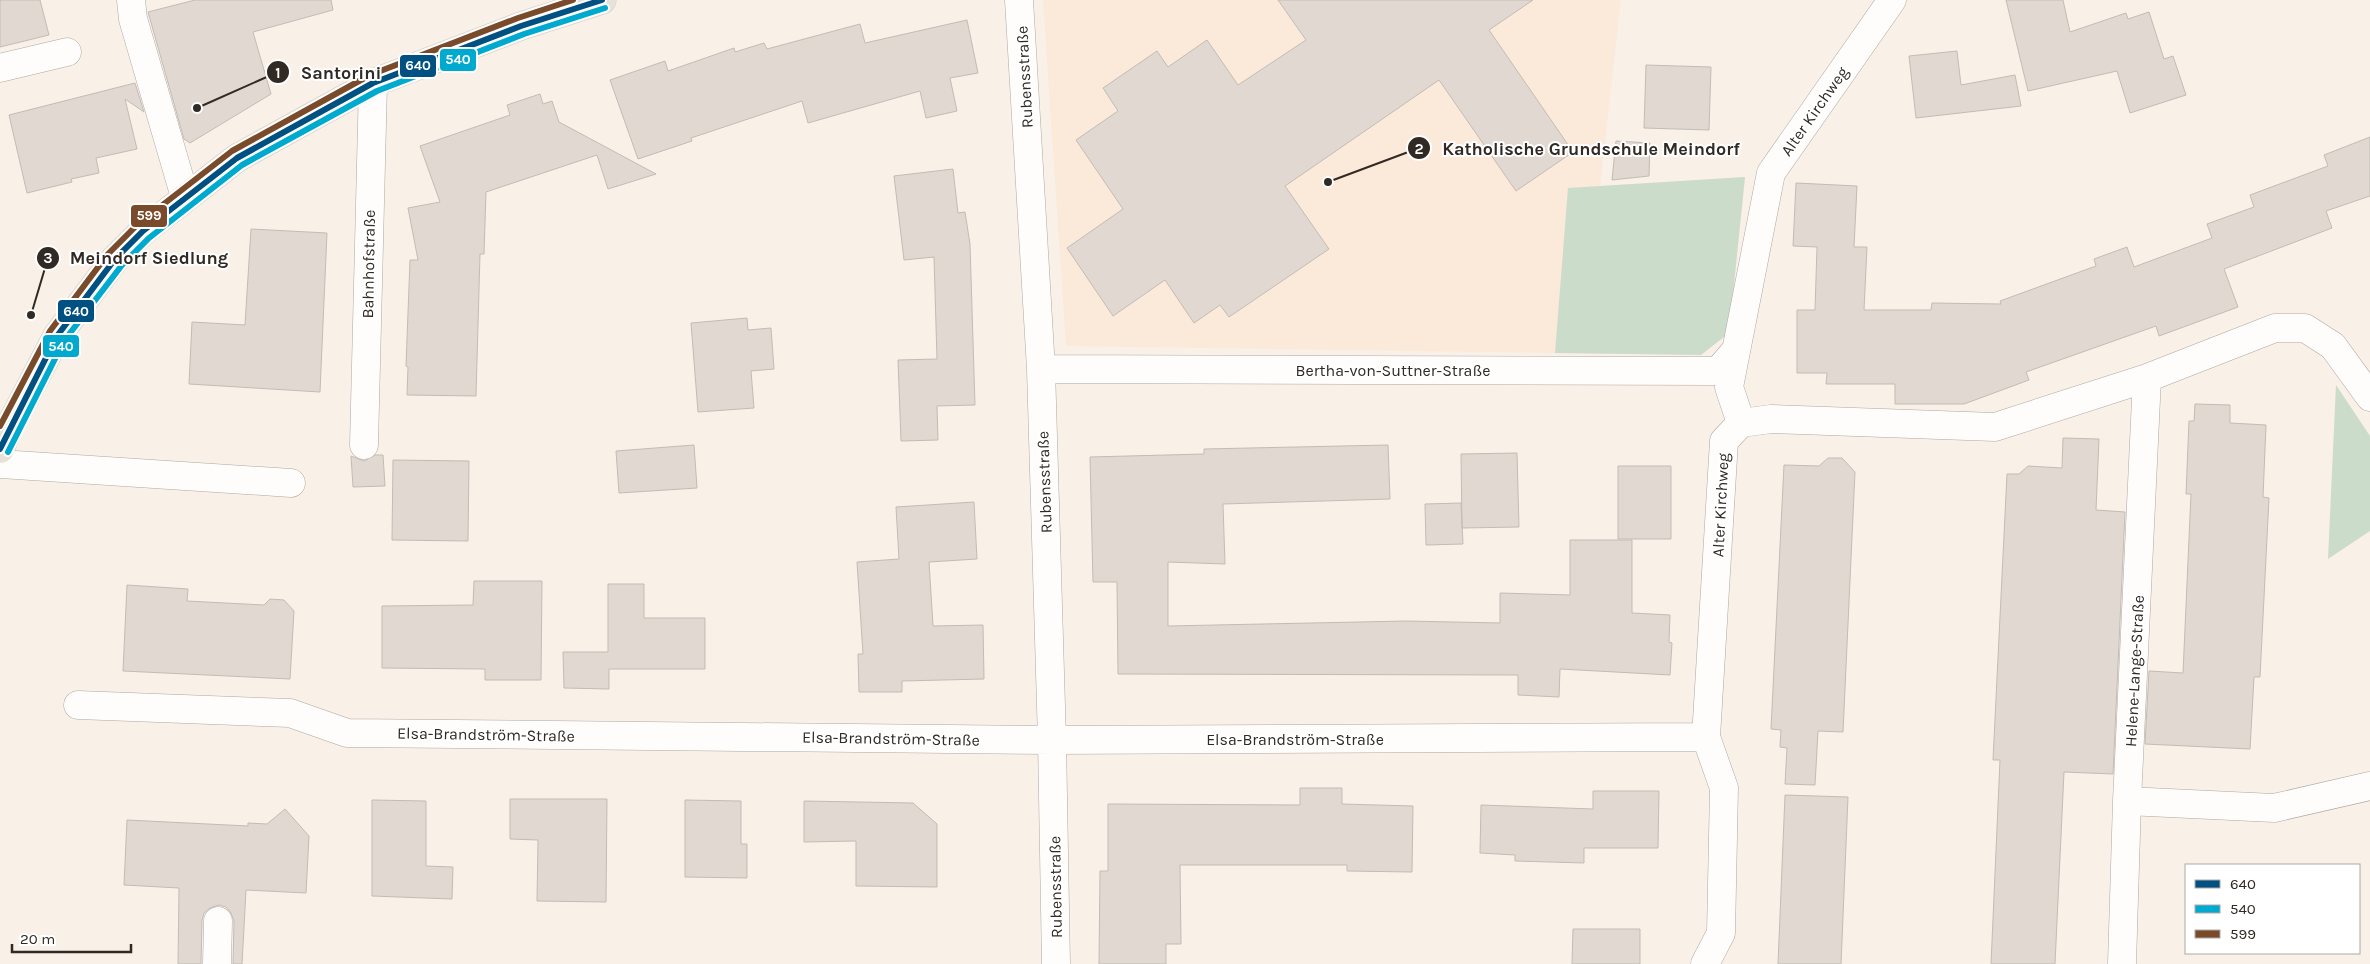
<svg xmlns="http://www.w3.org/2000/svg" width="2370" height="964" font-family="Karla,sans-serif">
  <rect width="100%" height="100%" fill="#f9f0e8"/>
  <path fill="#fbe9d9" d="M1043 0H1621L1600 186 1745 177 1729 333 1701 355 1066 346Z"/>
  <path fill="#ccdcca" d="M1745 177 1729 333 1701 355 1555 353 1568 188Z
    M2336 385 2370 436V531L2328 559Z"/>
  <path fill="#e0d8d1" stroke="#c3bcb5" d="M0 0H40L49 35 0 47Z
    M195 0H331L333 10 253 32 271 94 190 143 184 139 148 12Z
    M1278 0H1533L1489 30 1573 152 1516 191 1439 80 1285 186 1329 249 1229 317 1220 305 1194 323 1165 280 1113 316 1067 248 1123 209 1076 140 1118 111 1103 88 1157 51 1168 67 1207 40 1238 85 1306 40Z
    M2006 0H2063L2070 32 2126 13 2128 19 2149 12 2164 59 2173 56 2186 95 2130 113 2117 71 2028 91Z
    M967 20 978 73 950 78 957 111 926 118 920 91 808 123 802 101 691 138 692 141 638 159 610 80 665 61 668 71 734 48 735 52 764 43 767 49 860 24 865 43Z
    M1957 51 1961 85 2015 75 2021 106 1916 118 1909 56Z
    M1646 65 1711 67 1709 130 1644 128Z
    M135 83 144 112 125 99 137 149 96 158 99 173 71 179 72 182 27 193 9 115Z
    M540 94 543 104 552 101 559 122 656 174 608 189 597 155 486 192 484 254H480L476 396 407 395 408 367 406 366 410 260H418L408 208 440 202 420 146 510 115 507 105Z
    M2370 137V196L2326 211 2332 228 2224 269 2238 307 2159 336 2156 326 2026 372 2029 380 1964 404H1895V384H1826L1827 373H1797V310H1815L1817 247 1793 246 1796 183 1857 186 1854 247H1867L1864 310H1931L1932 303 2001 304 2000 301 2096 266 2094 259 2127 247 2134 267 2212 238 2207 224 2254 207 2250 195 2328 166 2324 155Z
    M1616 141 1650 143 1649 176 1612 180Z
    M953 169 958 213 965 212 970 244 975 405 937 406 938 440 901 441 898 360 937 359 934 257 904 260 894 176Z
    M251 229 327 233 320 392 189 384 192 322 245 325Z
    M747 318 748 330 771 328 774 369 751 371 754 408 698 412 691 323Z
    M2195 404 2230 405V423L2266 425 2263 497 2269 498 2260 677H2254L2250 749 2145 744 2149 671 2183 673 2191 494H2186L2189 421H2194Z
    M2063 438 2099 439 2096 510 2125 512 2113 774 2064 772 2055 964H1991L2000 760H1993L2007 474H2019L2028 466 2062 468Z
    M694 445 697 488 619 493 616 451Z
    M1388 445 1390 499 1223 504 1225 564 1168 562V626L1406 621 1500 623V593L1570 595V540H1632V613L1670 615 1669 642 1672 643 1670 675 1560 669 1559 697 1518 695V675L1118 674 1117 582H1093L1090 457 1204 454V449Z
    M1517 453 1519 527 1462 528 1461 454Z
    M375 455H383L385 486 353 487 351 456 364 461Z
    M1828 458H1842L1855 472 1843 732 1818 731 1815 785 1785 784 1787 748 1780 747 1781 730 1771 729 1784 465 1819 466Z
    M393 460 469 461 468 541 392 540Z
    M1618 466H1671V539H1618Z
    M974 502 977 559 929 562 933 626 983 625 984 679 902 681V692H859L858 654H863L857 562 899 559 896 507Z
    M1461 503 1463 544 1426 545 1425 504Z
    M474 581H542L541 680H485V669L382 668V606L473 605Z
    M608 584H644V618H705V669H609V689L564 688 563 652H608Z
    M127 585 188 589 187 601 264 605 270 599 284 600 294 611 290 679 123 671Z
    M1300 788H1342V804L1413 806 1412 872 1347 871V865H1180L1181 944H1166V964H1099L1100 871H1108V804L1300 805Z
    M1593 791H1659L1658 848H1584V863L1515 861V855L1480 853 1481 805 1593 809Z
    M1785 795 1848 797 1841 964H1778Z
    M510 799H607L606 902 537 901 538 840 510 839Z
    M372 800 426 801V866L453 867 452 899 372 896Z
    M685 800 741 801V844H747V878L685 877Z
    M804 801 913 803 937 824V887L856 886V841L804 842Z
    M285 809 309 836 306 893 246 890 242 964H233L234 921 231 913 226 907 219 905 210 908 204 913 202 920 201 964H178L179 888 124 885 127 820 248 826V823L267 824Z
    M1573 929H1640V964H1572Z"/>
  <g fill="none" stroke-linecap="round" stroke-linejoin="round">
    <g stroke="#afa7a1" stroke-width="29">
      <path id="minor" d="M131 0 133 19 185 197
        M1019 0 1041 369 1052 740 1056 964
        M0 68 67 52
        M1041 369 1718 371 1736 350
        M1741 423 1771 419 1995 427 2147 378 2275 328H2305L2333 346 2370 397
        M1741 423 1729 387 1771 173 1892 0
        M364 445 373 83
        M0 464 291 483
        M78 705 290 713 347 733 1052 740 1706 737
        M2127 801 2274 808 2370 786
        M217 964 218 921
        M1705 964 1721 933 1724 788 1706 737 1724 441 1741 423
        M2122 964 2127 801 2147 378"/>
    </g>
    <g stroke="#d3cfcb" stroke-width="29">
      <path id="major" d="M0 449 8 430 57 336 115 259 143 231 237 158 373 83 521 26 602 0"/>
    </g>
    <use href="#minor" stroke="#fefdfc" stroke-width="28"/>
    <use href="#major" stroke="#e7e1da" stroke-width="28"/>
    <g stroke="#fff" stroke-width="10">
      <path id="bus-1" d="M0 449 57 336 115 259 143 231 237 158 373 83 521 26 602 0"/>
    </g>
    <g stroke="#fff" stroke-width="10">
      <path id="bus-2" d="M8 452 64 341 122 265 149 238 242 165 377 91 524 34 605 8"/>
    </g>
    <g stroke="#fff" stroke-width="10">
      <path id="bus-3" d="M0 426 50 331 108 254 138 224 232 151 370 75 518 18 573 0"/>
    </g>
    <use href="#bus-1" stroke="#005081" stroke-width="6"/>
    <use href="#bus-2" stroke="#00a9ce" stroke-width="6"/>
    <use href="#bus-3" stroke="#7a4b2a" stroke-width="6"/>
  </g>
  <g text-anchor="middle" stroke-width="4" stroke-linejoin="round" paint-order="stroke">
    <g font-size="16" fill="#312923" stroke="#fff">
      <text transform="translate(1024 77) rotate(-93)" y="6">Rubensstraße</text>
      <text transform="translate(1814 111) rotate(-55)" y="6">Alter Kirchweg</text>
      <text transform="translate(368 264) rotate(-89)" y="6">Bahnhofstraße</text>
      <text x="1393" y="376">Bertha-von-Suttner-Straße</text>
      <text transform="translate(1044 482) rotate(-92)" y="6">Rubensstraße</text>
      <text transform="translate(1720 505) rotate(-87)" y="6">Alter Kirchweg</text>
      <text transform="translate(2134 671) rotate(-87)" y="6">Helene-Lange-Straße</text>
      <text transform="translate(486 734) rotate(1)" y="6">Elsa-Brandström-Straße</text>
      <text transform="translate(891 738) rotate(1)" y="6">Elsa-Brandström-Straße</text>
      <text x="1295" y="745">Elsa-Brandström-Straße</text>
      <text transform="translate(1055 887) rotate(-91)" y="6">Rubensstraße</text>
    </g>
  </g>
  <path fill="none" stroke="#312923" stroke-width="2" d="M197 108L278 72M1328 182L1419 148M31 315L48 258"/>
  <g fill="#312923" stroke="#fff" stroke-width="2">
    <circle cx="197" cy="108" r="5"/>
    <circle cx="1328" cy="182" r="5"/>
    <circle cx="31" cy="315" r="5"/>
    <circle cx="278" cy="72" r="12"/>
    <circle cx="1419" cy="148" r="12"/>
    <circle cx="48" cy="258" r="12"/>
  </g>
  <g font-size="15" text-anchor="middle" font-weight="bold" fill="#fff">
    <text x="278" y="78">1</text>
    <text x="1419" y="154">2</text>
    <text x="48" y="263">3</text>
  </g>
  <g font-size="18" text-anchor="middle" font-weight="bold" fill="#312923" stroke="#fff" stroke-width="4" stroke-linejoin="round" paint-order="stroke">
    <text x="341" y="79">Santorini</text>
    <text x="1591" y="155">Katholische Grundschule Meindorf</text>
    <text x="149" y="264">Meindorf Siedlung</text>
  </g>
  <g stroke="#fff" stroke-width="2">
    <rect x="439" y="48" width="38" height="24" rx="5" fill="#00a9ce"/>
    <rect x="399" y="54" width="38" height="24" rx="5" fill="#005081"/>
    <rect x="130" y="204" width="38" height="24" rx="5" fill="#7a4b2a"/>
    <rect x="57" y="299" width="38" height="24" rx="5" fill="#005081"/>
    <rect x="42" y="334" width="38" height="24" rx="5" fill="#00a9ce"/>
  </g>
  <g font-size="14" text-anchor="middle" font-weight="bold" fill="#fff">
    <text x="458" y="64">540</text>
    <text x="418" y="70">640</text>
    <text x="149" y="220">599</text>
    <text x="76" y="316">640</text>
    <text x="61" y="351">540</text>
  </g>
  <rect x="2185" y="864" width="175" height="90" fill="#ffffff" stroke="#ada9a7"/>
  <rect x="2195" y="880" width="25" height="8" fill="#005081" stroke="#ada9a7"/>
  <text x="2230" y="889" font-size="15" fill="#312923">640</text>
  <rect x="2195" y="905" width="25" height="8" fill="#00a9ce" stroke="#ada9a7"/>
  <text x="2230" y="914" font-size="15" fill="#312923">540</text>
  <rect x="2195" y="930" width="25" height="8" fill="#7a4b2a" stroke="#ada9a7"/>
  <text x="2230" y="939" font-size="15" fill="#312923">599</text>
  <path d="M12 944v8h119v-8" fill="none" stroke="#312923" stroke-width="2.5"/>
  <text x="20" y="944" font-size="15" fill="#312923" stroke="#ffffff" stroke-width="4" paint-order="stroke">20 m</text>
</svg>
